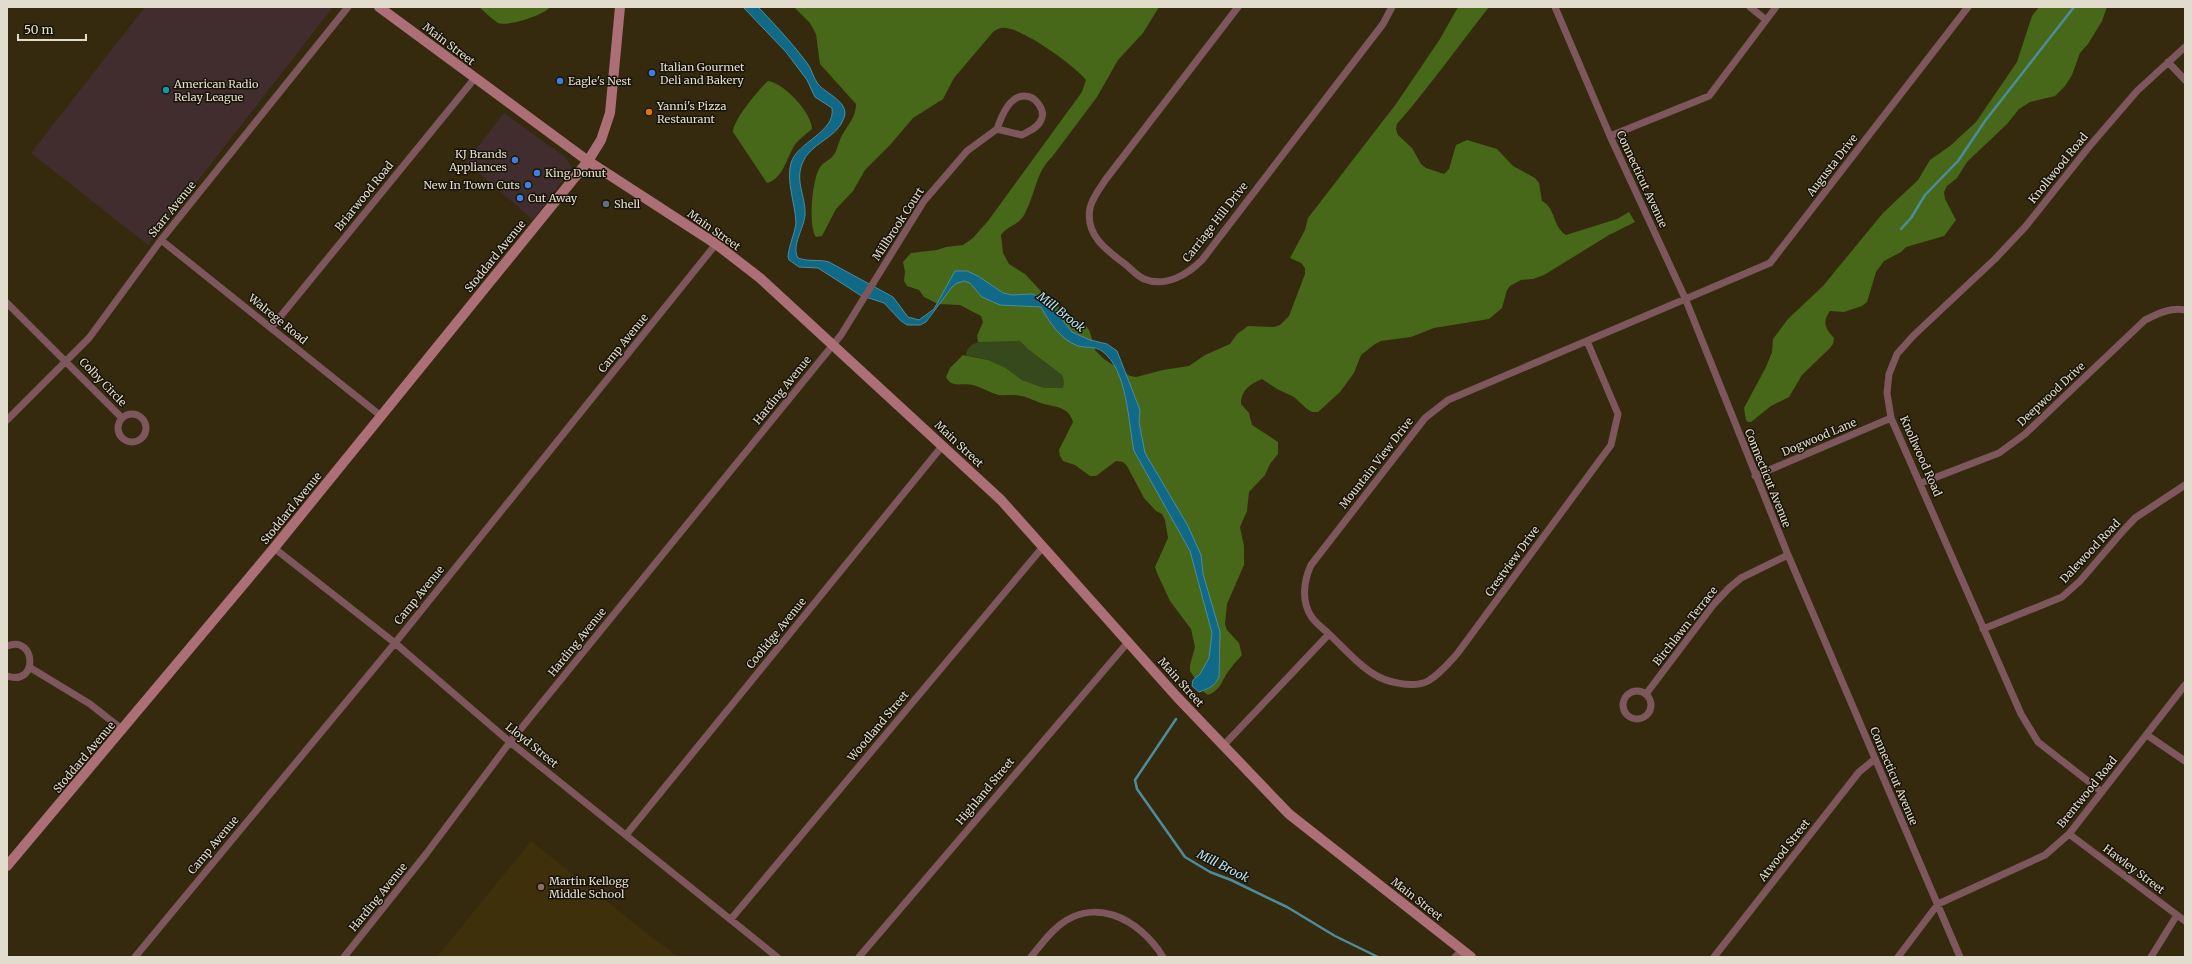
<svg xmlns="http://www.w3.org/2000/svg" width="2192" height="964" font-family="Merriweather,serif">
  <rect width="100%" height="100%" fill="#352a0e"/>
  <path fill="#412d2e" d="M145 7H333L148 245 31 153Z
    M504 113 565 157 572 168 533 220 466 162Z"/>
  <path fill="#3d300a" d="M531 841 645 932 679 957H437Z"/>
  <path fill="#35491c" d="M1011 340 1020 341 1029 350 1062 375 1064 382 1063 388H1044L1022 380 1006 368 988 360 966 355C968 336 997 342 1011 340Z"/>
  <path fill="#476818" d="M479 7H550C544 15 508 27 498 23 492 19 485 12 479 7Z
    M794 7H1159L1143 33 1118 60 1097 97 1052 157C1035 173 1036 194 1024 215 1019 225 1007 226 1001 235L1003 253 1009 264 1025 274 1051 302 1087 327 1090 332 1095 350 1104 359 1130 376 1136 377 1163 370 1189 366 1205 355 1230 344 1237 334 1248 326 1274 327 1280 325 1289 316 1305 274V268L1301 263 1290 258 1305 230 1308 218 1396 104 1440 39 1458 7H1489C1458 46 1430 86 1397 124L1396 129 1398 135 1412 148 1421 164 1426 168 1444 174 1449 169 1456 145 1467 140 1497 149 1513 166 1535 178 1539 183 1542 201C1556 208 1552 226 1566 235L1617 219 1629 212 1635 222 1609 235 1544 275 1533 279 1521 280 1510 286 1507 290 1502 308 1489 319 1434 328 1411 337 1381 341 1375 344 1361 355 1354 373 1340 392 1318 412H1312L1307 409 1294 397 1277 389 1262 379C1250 384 1241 390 1241 404L1249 413 1252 425 1278 442V454L1270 464 1265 475 1249 492 1247 511 1240 527 1244 546V565L1227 604 1225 624 1227 630 1239 643 1242 655C1238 660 1234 663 1231 668 1222 678 1222 690 1208 695L1204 692 1190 671V665L1195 647 1191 629 1170 601 1157 573 1155 567 1168 538 1165 520 1162 514 1156 511 1144 498 1127 466 1123 462 1116 461 1096 476H1090L1075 465 1063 461 1060 456 1059 450 1073 422C1069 407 1056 407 1044 404 1036 402 1029 397 1021 396 1014 394 1006 396 999 395 990 393 982 387 973 385 962 382 952 389 946 377L950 368 963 355 988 360 1006 368 1022 380 1044 388H1063L1064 382 1062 375 1029 350 1020 341 978 342 977 336 983 322 981 316 960 305 938 304 924 297 919 290 907 286 904 281 905 272 903 262 911 253 937 250 946 247 963 245 973 238 988 221 1082 92 1086 80C1075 66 1022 28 1005 28 1000 27 996 30 993 32L954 78 943 99 913 118 890 145 865 170 853 191 836 209 822 236 816 237C808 225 812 182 819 169 822 163 828 161 832 157 837 152 837 146 840 140 845 127 856 119 856 104L820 64 816 34 810 23Z
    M2039 7H2107L2102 21 2088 44 2080 53 2072 75 2065 86 2055 96 2030 102 2019 109 2007 124 1967 162 1957 178 1947 186 1944 192 1945 199 1956 220 1944 236 1906 247 1901 252 1884 261 1876 272 1867 302 1862 306 1844 312 1830 311C1822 322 1825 328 1834 338L1833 344 1829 349 1802 375 1789 397 1771 406 1751 422H1748L1746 420 1744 408 1766 367 1772 352 1773 339 1788 319 1823 286 1883 213 1918 180 1930 160 1950 146 1976 122 2017 62 2032 16Z
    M768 81C784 83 812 113 812 129 806 134 798 140 794 146 786 160 783 178 767 183L733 132C733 120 759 89 768 81Z"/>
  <path fill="#0f6987" stroke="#4e8c9c" d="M743 7H758L761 10C777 27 793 44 807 63 812 69 813 78 818 84 826 94 850 102 844 118 837 139 809 143 802 164 795 182 806 197 805 215 804 229 791 245 798 258 809 262 819 259 829 262L893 297 908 317 919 320 934 309 955 271H967L978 276 1003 293 1012 295 1032 294 1039 297 1053 308 1072 332 1090 340 1107 344 1117 351 1140 410 1139 422 1145 453 1188 526 1201 555 1203 574 1220 632 1219 677C1215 686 1208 689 1199 692L1192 686 1193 680 1200 674 1209 658 1212 633 1190 551 1134 451C1128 423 1128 370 1102 351 1095 346 1086 348 1078 346 1061 340 1049 322 1041 307L1000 305 982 297 970 283 964 281 957 283 952 287 926 322 920 325H907L901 321 884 303 860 295 818 268 799 267 789 260C785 254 796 232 796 222 795 203 786 181 791 163 797 142 836 132 832 108L815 97 807 80 786 52Z"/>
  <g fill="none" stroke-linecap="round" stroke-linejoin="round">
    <path stroke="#4e8c9c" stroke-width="2.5" d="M1901 229 1911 218 1925 195 1958 161 1985 121 2074 7
      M1176 719 1135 780 1137 789 1185 857 1210 872 1231 880 1287 907 1335 936 1378 957"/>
    <path stroke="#7d575b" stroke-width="7" d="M1238 7 1106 179C1100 188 1092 198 1090 208 1085 235 1106 250 1125 264 1131 269 1137 276 1144 279 1166 288 1188 274 1202 260L1383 24 1392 7
      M1555 7 1610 136 1685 298 1788 555 1960 957
      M1750 7 1766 20
      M2168 62 2185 80
      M1610 136 1709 96 1776 7
      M161 240 381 416
      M7 303 122 418
      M271 328 475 78
      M118 428a14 14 0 1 1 28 0a14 14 0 1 1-28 0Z
      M7 420 89 338 161 240 348 7
      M1755 476 1891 418
      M1921 483 1999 453 2025 434 2145 320C2157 314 2171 307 2185 310
      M274 548 395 643 510 742 777 957
      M1983 629 2062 597 2080 581 2122 532 2135 518 2185 485
      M1329 634C1342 646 1356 663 1372 673 1385 682 1413 689 1428 681 1440 674 1448 664 1457 654L1611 445 1618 414 1587 341
      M7 646C36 634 39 687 7 676
      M29 667 90 704 123 730
      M1623 705a14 14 0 1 1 28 0a14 14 0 1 1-28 0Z
      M1646 694 1714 604 1729 588 1741 578 1788 555
      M2147 735 2185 761
      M1223 746 1329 634C1323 628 1315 623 1311 616 1301 601 1304 580 1311 565L1425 418 1448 400 1770 263 1968 7
      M2102 792 2038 742 2021 714 1891 418 1887 393 1889 374 1897 354 1913 336 1995 259 2026 226 2088 148 2137 91 2185 47
      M2069 834 2185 921
      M626 835 943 445
      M731 919 1042 548
      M135 957 395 643 716 244
      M344 957 426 854 510 742 841 335 924 201 967 151 997 129 1022 135C1029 131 1038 128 1041 120 1046 111 1036 96 1025 96 1010 95 1001 117 997 129
      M859 957 1129 641
      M1031 957C1038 948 1045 939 1053 931 1091 893 1139 918 1163 957
      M1455 957 1462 950
      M1714 957 1859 772 1875 759
      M1898 957 1938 904 2045 855 2069 834 2185 685
      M2151 957 2177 915"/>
    <path stroke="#ab6f75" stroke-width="10" d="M379 7 588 161 716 244 760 278 1001 500 1177 697 1289 814 1471 957
      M7 866 274 548 588 161 601 140 610 113 620 7"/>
  </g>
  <g fill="#3f7fe0" stroke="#181308" stroke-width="1.5">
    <circle cx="652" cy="73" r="4"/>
    <circle cx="560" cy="81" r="4"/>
    <circle cx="515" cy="160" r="4"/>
    <circle cx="537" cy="173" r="4"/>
    <circle cx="528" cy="185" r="4"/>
    <circle cx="520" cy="198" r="4"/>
  </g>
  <circle fill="#0f9aa8" stroke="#181308" stroke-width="1.5" cx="166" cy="90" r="4"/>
  <circle fill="#e8710a" stroke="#181308" stroke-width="1.5" cx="649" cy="112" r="4"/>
  <circle fill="#5c6f8a" stroke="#181308" stroke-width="1.5" cx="606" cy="204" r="4"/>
  <circle fill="#8d6e63" stroke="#181308" stroke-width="1.5" cx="541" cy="887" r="4"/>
  <g text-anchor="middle" stroke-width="3" stroke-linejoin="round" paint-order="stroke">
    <g font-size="11" fill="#e2dccc" stroke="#181308">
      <text transform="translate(449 44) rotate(37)" y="4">Main Street</text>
      <text transform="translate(1832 165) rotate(-52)" y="4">Augusta Drive</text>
      <text transform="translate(2058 168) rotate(-51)" y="4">Knollwood Road</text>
      <text transform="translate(1642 179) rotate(65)" y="4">Connecticut Avenue</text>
      <text transform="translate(364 196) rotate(-51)" y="4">Briarwood Road</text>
      <text transform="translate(172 209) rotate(-51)" y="4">Starr Avenue</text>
      <text transform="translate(1215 222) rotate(-52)" y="4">Carriage Hill Drive</text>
      <text transform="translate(898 224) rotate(-57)" y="4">Millbrook Court</text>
      <text transform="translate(714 230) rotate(35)" y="4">Main Street</text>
      <text transform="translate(495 256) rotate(-51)" y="4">Stoddard Avenue</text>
      <text transform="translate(278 319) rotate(39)" y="4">Walrege Road</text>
      <text transform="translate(623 343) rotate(-51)" y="4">Camp Avenue</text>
      <text transform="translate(103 382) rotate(46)" y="4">Colby Circle</text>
      <text transform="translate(782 390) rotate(-51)" y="4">Harding Avenue</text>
      <text transform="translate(2051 394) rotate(-43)" y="4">Deepwood Drive</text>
      <text transform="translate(1819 437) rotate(-23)" y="4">Dogwood Lane</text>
      <text transform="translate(959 444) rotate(43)" y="4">Main Street</text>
      <text transform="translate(1921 456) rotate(66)" y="4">Knollwood Road</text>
      <text transform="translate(1376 463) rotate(-52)" y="4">Mountain View Drive</text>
      <text transform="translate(1768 478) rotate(68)" y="4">Connecticut Avenue</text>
      <text transform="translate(291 508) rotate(-51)" y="4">Stoddard Avenue</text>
      <text transform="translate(2090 551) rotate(-47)" y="4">Dalewood Road</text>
      <text transform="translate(1512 561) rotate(-54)" y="4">Crestview Drive</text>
      <text transform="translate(419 595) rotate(-51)" y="4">Camp Avenue</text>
      <text transform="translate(1685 626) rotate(-52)" y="4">Birchlawn Terrace</text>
      <text transform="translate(776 633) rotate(-51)" y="4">Coolidge Avenue</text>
      <text transform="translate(577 642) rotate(-51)" y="4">Harding Avenue</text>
      <text transform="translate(1181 682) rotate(48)" y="4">Main Street</text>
      <text transform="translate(878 726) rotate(-50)" y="4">Woodland Street</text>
      <text transform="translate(532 745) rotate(39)" y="4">Lloyd Street</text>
      <text transform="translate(84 757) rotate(-50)" y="4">Stoddard Avenue</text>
      <text transform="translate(1894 776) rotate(67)" y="4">Connecticut Avenue</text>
      <text transform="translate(985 791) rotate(-50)" y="4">Highland Street</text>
      <text transform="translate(2087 792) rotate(-51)" y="4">Brentwood Road</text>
      <text transform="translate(213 845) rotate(-50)" y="4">Camp Avenue</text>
      <text transform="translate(1784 850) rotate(-52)" y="4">Atwood Street</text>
      <text transform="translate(2134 869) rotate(37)" y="4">Hawley Street</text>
      <text transform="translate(378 897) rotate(-51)" y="4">Harding Avenue</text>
      <text transform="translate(1417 899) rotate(38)" y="4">Main Street</text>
    </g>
    <g font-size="11" fill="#e2dccc" stroke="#181308" text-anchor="start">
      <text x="660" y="71">Italian Gourmet<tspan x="660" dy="13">Deli and Bakery</tspan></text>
      <text x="568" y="85">Eagle's Nest</text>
      <text x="174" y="88">American Radio<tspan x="174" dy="13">Relay League</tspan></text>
      <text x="657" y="110">Yanni's Pizza<tspan x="657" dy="13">Restaurant</tspan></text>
      <text x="507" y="158" text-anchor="end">KJ Brands<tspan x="507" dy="13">Appliances</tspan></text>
      <text x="545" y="177">King Donut</text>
      <text x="520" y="189" text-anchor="end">New In Town Cuts</text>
      <text x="528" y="202">Cut Away</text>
      <text x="614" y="208">Shell</text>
      <text x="549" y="885">Martin Kellogg<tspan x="549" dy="13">Middle School</tspan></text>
    </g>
    <g font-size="12" font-style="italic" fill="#b6e5fb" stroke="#181308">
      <text transform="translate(1061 312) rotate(38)" y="4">Mill Brook</text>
      <text transform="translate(1223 866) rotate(27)" y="4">Mill Brook</text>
    </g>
  </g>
  <rect width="2192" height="964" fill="none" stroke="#e2dccc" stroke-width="16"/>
  <path d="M18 34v6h68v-6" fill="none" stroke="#e2dccc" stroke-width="2"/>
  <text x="24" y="34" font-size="12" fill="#e2dccc" stroke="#181308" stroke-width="3" paint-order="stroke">50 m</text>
</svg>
